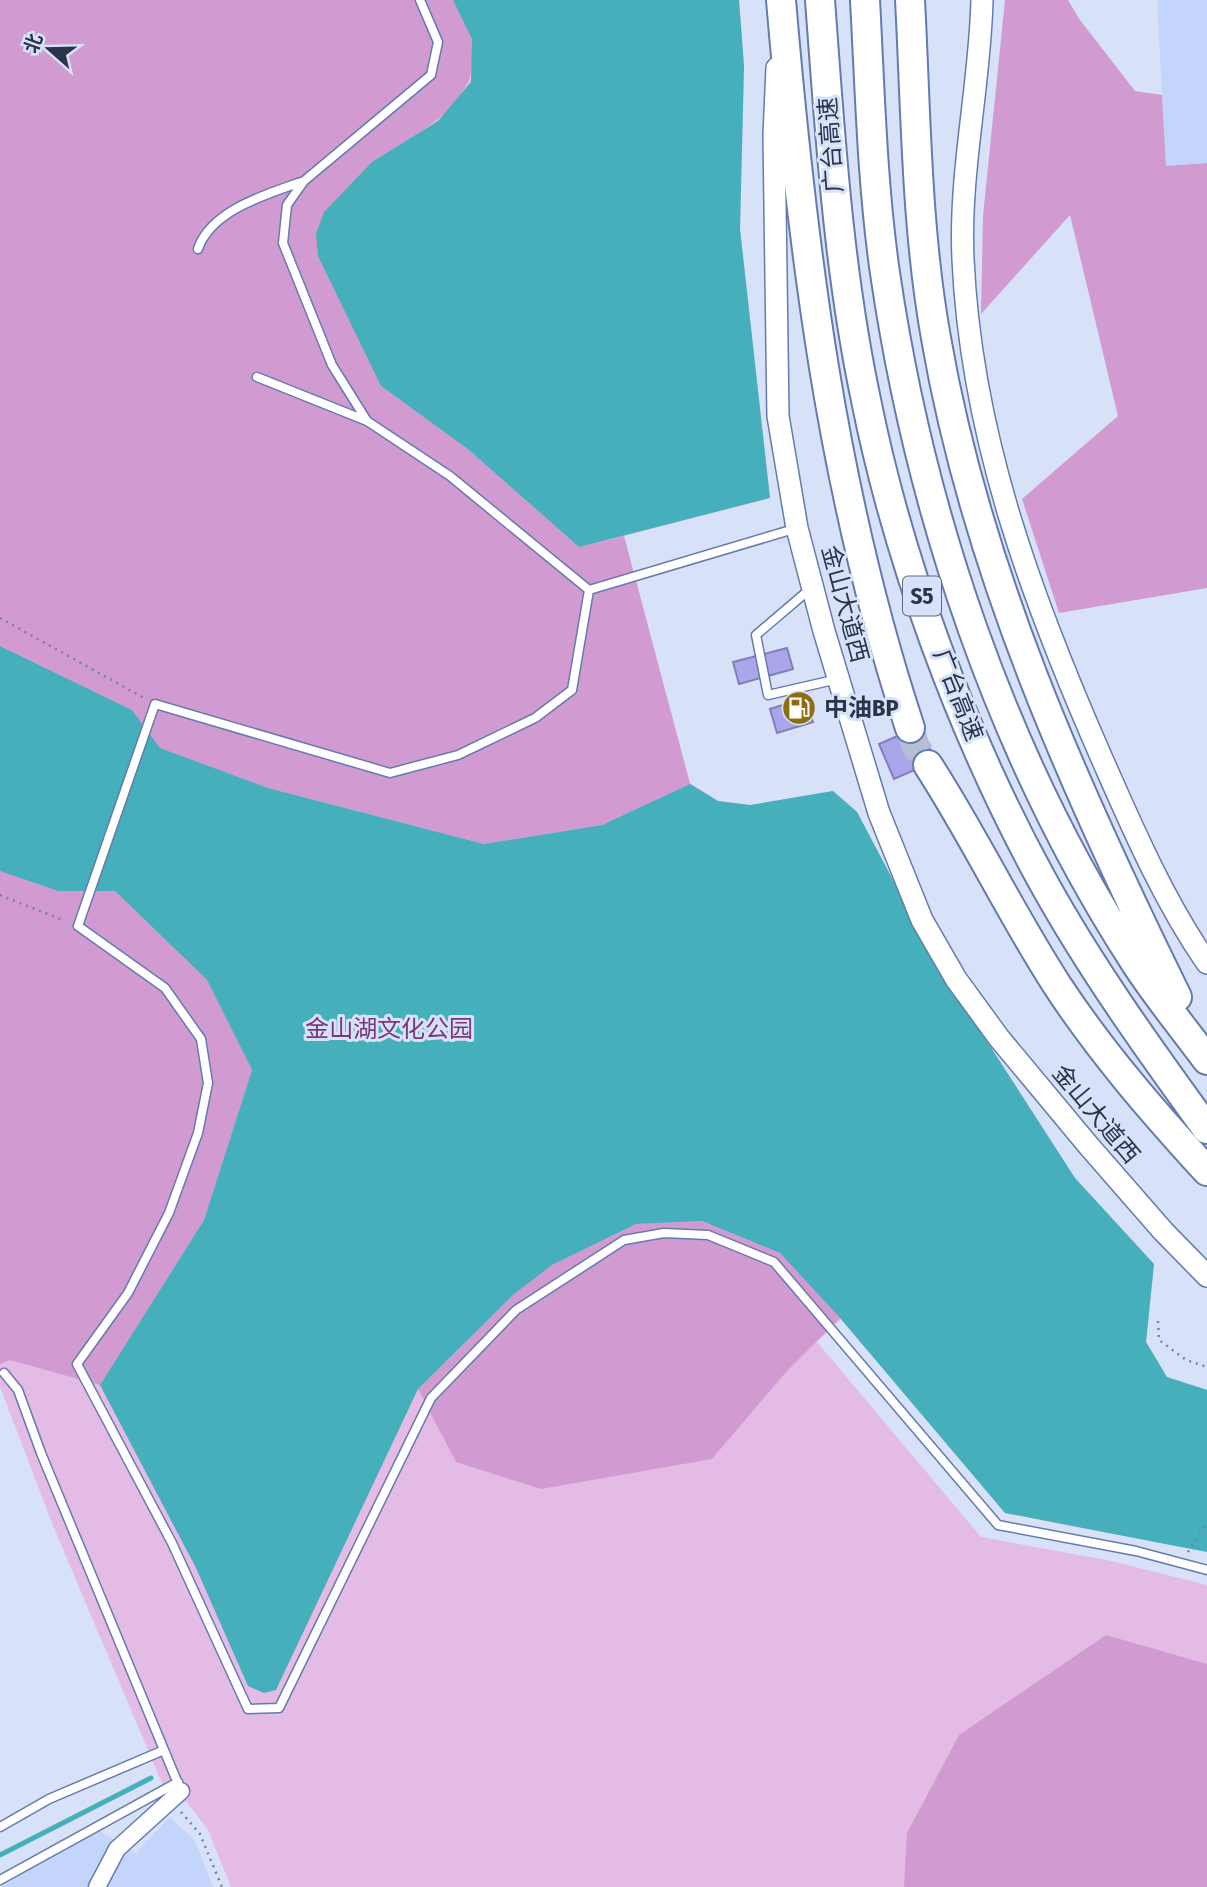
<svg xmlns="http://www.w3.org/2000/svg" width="1207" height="1887" font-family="'Fira Sans Condensed','Noto Sans SC',sans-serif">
  <rect width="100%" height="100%" fill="#d7e1f8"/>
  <path fill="#c4d5fb" d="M1157 0H1207V163L1166 166Z
    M170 1817 195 1841 213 1887H0L98 1830 136 1853Z"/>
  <path fill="#e4bbe4" d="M0 0H739L744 66 740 229 770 498 624 536 690 783 718 801 750 805 833 791 857 812 939 967 1075 1178 1154 1264 1146 1342 1167 1377 1207 1390V1552L1005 1513 841 1319 817 1342 981 1537 1107 1560 1207 1585V1887H231L208 1830 186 1801 173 1809 54 1528 0 1387Z"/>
  <path fill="#d19bd2" d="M0 0H453C459 12 469 27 472 40 484 104 417 133 372 162L381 386 469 450 579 547 624 536 690 784 602 825 484 844 268 788 159 748 132 710 0 646Z
    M1005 0H1068L1080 20 1135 91 1162 95 1166 166 1207 163V588L1059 613 1022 499 1118 416 1070 215 981 314 983 216Z
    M0 871 58 891H115L207 980 252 1070 204 1220 100 1385 10 1360 0 1364Z
    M702 1221 780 1253 840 1318 786 1372 712 1459 541 1489 456 1462 418 1389 513 1295 552 1265 636 1224Z
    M1106 1635 1207 1664V1887H904L907 1833 959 1735Z"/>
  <path fill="#45afbc" d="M453 0H739L744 66 740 229 770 498 579 547 469 450 381 386 318 256 316 234 324 212 372 162 438 121 471 82 472 39Z
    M0 646 132 710 160 748 268 788 484 844 602 825 690 784 718 801 750 805 833 791 857 812 939 967 1075 1178 1154 1264 1146 1342 1167 1377 1207 1390V1552L1005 1513 840 1318 780 1253 702 1221 636 1224 552 1265 513 1295 418 1389 276 1690 264 1693 248 1686 196 1568 100 1385 204 1220 252 1070 207 980 115 891H58L0 871Z"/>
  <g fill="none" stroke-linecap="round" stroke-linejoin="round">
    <path stroke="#45afbc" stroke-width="5" d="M0 1855 151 1778"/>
  </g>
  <path fill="#aaa6eb" stroke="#817fb7" stroke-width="2" d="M787 648 793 669 739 684 733 662Z
    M805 698 813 722 777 733 770 709Z
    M920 726 935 761 894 779 879 744Z"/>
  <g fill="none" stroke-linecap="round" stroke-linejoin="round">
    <path stroke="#b4bed5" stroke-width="28" stroke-dasharray="28 14" stroke-linecap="butt" d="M910 728 915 745 928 765"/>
    <g stroke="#647bae" stroke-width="11">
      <path id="service" d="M420 0 438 42 431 75 304 181 287 205 283 243 332 365 367 421 450 476 589 590 572 690 535 718 458 755 390 773 155 704 78 926 165 988 201 1039 208 1083 198 1133 169 1213 128 1293 77 1364 172 1543 248 1709 279 1708 431 1398 516 1310 624 1240 664 1233 708 1235 774 1262 998 1525 1136 1551 1207 1570
        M198 249C211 210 267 194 304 181
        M257 377 367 421
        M810 589 756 635 768 695 838 679
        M589 590 794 529
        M4 1373 18 1390 41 1453 181 1791
        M0 1827 49 1799 164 1750
        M0 1880 178 1782"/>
    </g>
    <g stroke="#647bae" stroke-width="19">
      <path id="minor" d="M97 1887 117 1849 181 1791"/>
    </g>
    <g stroke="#647bae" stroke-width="24">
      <path id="secondary" d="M982 0C980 86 959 172 963 259 971 436 1032 600 1103 761 1133 829 1164 901 1207 963
        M777 68 774 135 778 416 797 528 824 631 879 813 922 920 956 979 999 1038 1088 1145 1163 1231 1207 1276"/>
    </g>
    <g stroke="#647bae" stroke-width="32">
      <path id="motorway" d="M781 0C802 247 832 492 910 728
        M820 0C830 134 838 268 866 400 898 560 963 736 1042 880 1090 967 1148 1048 1207 1129
        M865 0C870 91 872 183 885 273 920 512 1001 754 1133 959 1155 994 1182 1026 1207 1060
        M910 0C916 112 916 227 936 338 976 570 1074 787 1177 997
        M928 765C974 836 1011 914 1057 985 1101 1052 1153 1112 1207 1171"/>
    </g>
    <path stroke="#79839a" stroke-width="2.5" stroke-dasharray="2 5" stroke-linecap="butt" d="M0 618 144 698
      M0 895 65 921
      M1158 1321 1159 1340 1186 1360 1207 1367
      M1188 1552 1207 1522
      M181 1812 200 1834 222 1887"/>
    <use href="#service" stroke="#fff" stroke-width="8"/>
    <use href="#minor" stroke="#fff" stroke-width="16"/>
    <use href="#secondary" stroke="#fff" stroke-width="21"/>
    <use href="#motorway" stroke="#fff" stroke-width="28"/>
  </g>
  <defs>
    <g id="fuel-disc" transform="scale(1.75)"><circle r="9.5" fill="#8e6d10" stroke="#d7e1f8"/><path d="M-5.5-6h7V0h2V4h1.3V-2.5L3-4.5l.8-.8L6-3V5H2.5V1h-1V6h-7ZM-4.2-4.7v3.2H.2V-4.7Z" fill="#fff"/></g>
  </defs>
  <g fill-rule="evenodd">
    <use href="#fuel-disc" x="799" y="708"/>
  </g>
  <g text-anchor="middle" stroke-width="6" stroke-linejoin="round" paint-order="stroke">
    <rect fill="#d7e1f8" stroke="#5e687e" stroke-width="2" x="903" y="576.5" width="38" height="39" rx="5"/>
    <g font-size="23" font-weight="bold" fill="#2a344a">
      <text x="922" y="604">S5</text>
    </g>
    <g font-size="24" fill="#2a344a" stroke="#d7e1f8">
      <text transform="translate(831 145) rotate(-94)" y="8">广台高速</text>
      <text transform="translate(845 604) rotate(75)" y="8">金山大道西</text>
      <text transform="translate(958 695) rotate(69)" y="8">广台高速</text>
      <text transform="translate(1096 1114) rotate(50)" y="8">金山大道西</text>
    </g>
    <g font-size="24" font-weight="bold" fill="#2a344a" stroke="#d7e1f8" text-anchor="start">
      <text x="824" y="716">中油BP</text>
    </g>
    <g font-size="24" fill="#79387c" stroke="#d7e1f8">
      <text x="389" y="1037">金山湖文化公园</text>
    </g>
  </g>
  <g transform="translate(49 49) rotate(290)" stroke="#d7e1f8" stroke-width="5" paint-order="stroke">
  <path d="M0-5L12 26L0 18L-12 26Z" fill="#2a344a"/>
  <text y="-10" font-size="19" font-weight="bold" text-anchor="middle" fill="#2a344a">北</text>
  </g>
</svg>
